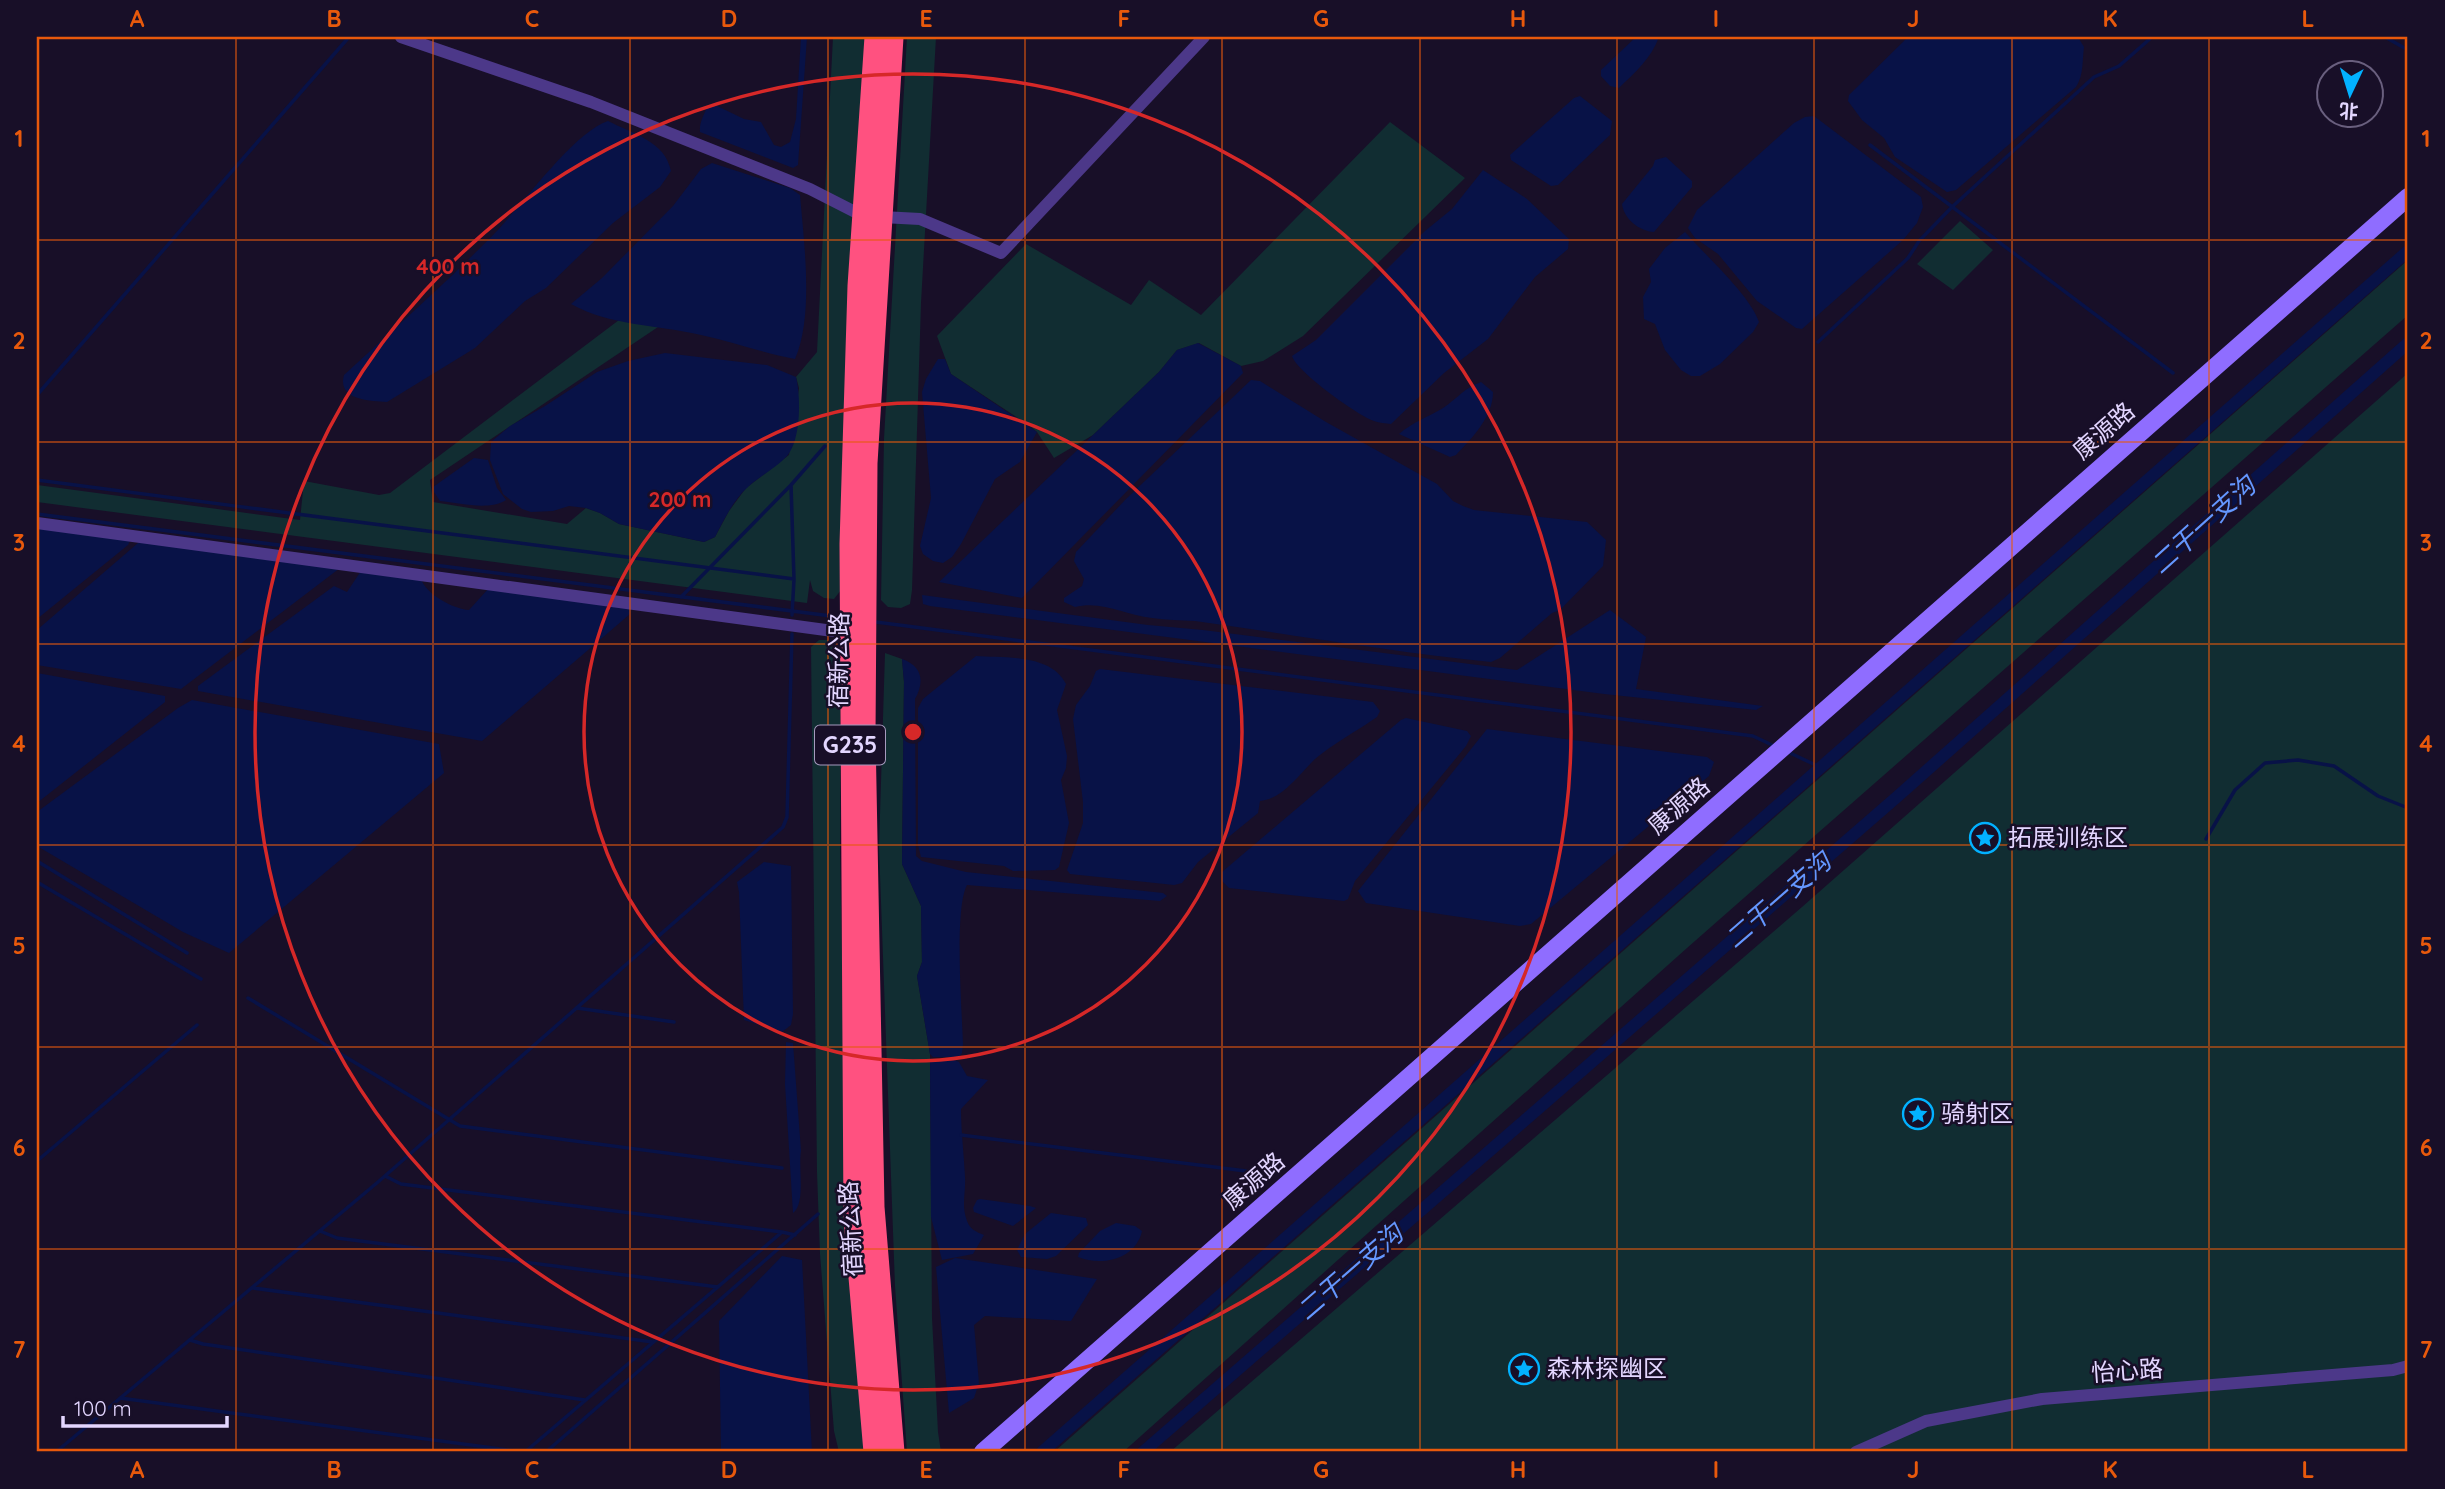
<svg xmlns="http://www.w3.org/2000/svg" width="2445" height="1489" font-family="Quicksand,'Noto Sans SC',sans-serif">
  <rect width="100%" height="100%" fill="#180f28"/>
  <path fill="#112d32" d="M833 37H865L841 590 834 599 824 598 813 591 810 580 807 603 37 502V485L300 520 304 481 379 495 390 493 619 320 658 327 430 480 433 502 567 524 586 508 600 513 619 524 704 542 715 537 729 511 746 488 789 455 799 388 796 377 817 352Z
    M907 37H936L921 303 912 590 910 604 901 608 888 607 881 600 884 439Z
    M1390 122 1465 178 1303 336 1263 361 1241 366 1199 343 1177 350 1159 372 1093 435 1054 458 1037 432 1030 426 951 374 937 336 1026 244 1131 305 1149 280 1201 315Z
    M1960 221 1993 250 1953 290 1917 264Z
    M2408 260V315L1687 948 1123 1452H1054Z
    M2408 373V1452H1170L1802 907Z
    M819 640H827L841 648 840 856 847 1211 864 1452H839L834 1431 820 1254 817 1172 811 647Z
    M885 653 902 659 904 682 902 864 921 906 922 962 917 976 930 1054 932 1318 938 1432 941 1452H907L895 1286 879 847Z"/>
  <path fill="#081247" d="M801 37H807L798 165 793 168 700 132C699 123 704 114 708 106L713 104 744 119 761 122 774 145 781 147 790 142 796 119Z
    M1636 37H1659C1651 59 1635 72 1619 88L1610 86 1601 76V70Z
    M1908 37H2078L2084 47C2082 62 2084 74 2076 87L1956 190 1947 192 1895 157 1884 138 1862 120 1848 101 1849 95Z
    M1580 96 1612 121 1610 135 1558 185 1551 186 1511 160 1510 155 1574 98Z
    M1814 116 1921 197 1923 207 1917 223 1903 240 1802 329 1796 328 1757 301 1718 254 1695 238 1688 228 1697 210 1794 123 1805 117Z
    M608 121C633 134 665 141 671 171L660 187 613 223 546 288 525 301 475 348 387 402C369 401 337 400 344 375 395 328 447 282 495 233 522 205 574 132 608 121Z
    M1666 157 1692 181V187L1654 232C1639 231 1624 219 1622 204L1653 166 1655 160Z
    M712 163 790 188 800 195C804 243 814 315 795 359 763 353 733 342 701 335 659 325 610 326 571 304L602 278 673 206 701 169Z
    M1483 170 1527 199 1569 239 1568 249 1535 277 1488 339 1444 373 1391 424C1386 423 1379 423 1374 421 1357 415 1297 372 1292 356L1316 340 1425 231 1452 209Z
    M1685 232C1705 255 1750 295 1759 322L1753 332 1720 364 1700 376H1691L1681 370 1665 350 1655 324 1644 319 1643 297 1651 282 1649 269 1665 248Z
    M1198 343 1241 366 1243 373 1022 598 939 582 1159 372 1177 350Z
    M665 353 767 365 796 377C801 397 801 440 787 456 776 468 760 476 748 487 733 500 724 520 715 537L704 542 619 524 600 513 586 508 569 506 553 511 531 512 522 509 503 494 490 460 491 442 510 426 545 406 597 372 628 361Z
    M938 359H945L951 374 1037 432 1020 462 995 479 961 544 952 557 943 563 933 561 923 554 920 546 931 498 922 392 926 379Z
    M1251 380 1260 381 1326 422 1437 484 1453 501 1463 506 1474 510 1587 522 1606 540 1603 566 1560 610 1552 613 1500 658 1491 662C1392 652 1294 635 1195 621 1181 620 1166 620 1152 618 1125 615 1102 600 1075 607L1064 602V598L1082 586 1084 579 1074 561 1076 552 1126 499Z
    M1481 382 1493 392C1493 417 1472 438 1456 455L1450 457 1399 434C1413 422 1428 417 1443 408 1457 399 1465 387 1481 382Z
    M474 458 488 460 497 488 506 500C489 511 460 503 440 501L434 492 433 487Z
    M37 528 130 541 128 545 37 619Z
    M144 542 340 568 181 689 37 665V630L138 543Z
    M361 571 421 579C426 594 453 609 469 610L489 588 631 609 630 614 482 741 198 691V686L334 586 347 592Z
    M922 595 1148 625 1203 630 1517 670 1610 610 1646 637 1636 689 1763 706 1756 710 1604 694 930 606 923 604Z
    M976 656C1005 658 1051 654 1066 684L1057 710 1067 756 1066 768 1061 780 1069 823 1059 867 1055 870 1013 871 1004 866 921 857 918 845V708L923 699Z
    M902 659C922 666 925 681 915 699L916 856 922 861 966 872 1163 893 1167 896 1160 901 967 885C954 909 962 1012 963 1044L962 1053 959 1057H933L930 1054 917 976 922 962 921 906 902 864 904 682Z
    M1100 669 1373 702 1380 711 1377 717C1360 729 1326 748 1312 762 1297 777 1282 799 1260 801L1258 813 1198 862 1182 883 1174 885 1070 874 1067 870 1083 823V802L1073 719 1076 705 1090 686 1096 671Z
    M37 673 165 696V702L37 803Z
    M192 700 439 744 444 773 229 953 183 932 37 846V812L178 708Z
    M1406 718 1467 731 1471 736 1466 746 1355 881 1348 899 1344 901 1229 888 1222 881V872L1401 720Z
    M1487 729 1707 757 1714 762 1709 776 1531 924 1520 926 1366 903 1358 891Z
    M764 862 791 866 793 1014 791 1025 782 1032 744 1020 739 892 737 882Z
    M786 1042 793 1043 801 1151C798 1168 806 1203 793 1213L785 1084Z
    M954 1060 959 1062 967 1076 988 1080 961 1109C961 1132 964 1154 965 1177 966 1193 961 1205 967 1221 970 1229 976 1232 984 1235L973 1254 942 1260 931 1217 930 1061Z
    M980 1199 1030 1206 1036 1208 1013 1226 974 1212 973 1208 977 1200Z
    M1051 1213 1086 1218 1088 1225 1056 1256 1047 1259 1021 1257 1017 1250 1025 1234Z
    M1116 1223 1135 1226 1142 1231C1136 1259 1102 1267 1078 1257L1079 1253 1100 1231Z
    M782 1256 802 1260 812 1452H721L719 1321Z
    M955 1258 1097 1279 1071 1321 985 1316 974 1325 979 1383 974 1398 949 1413 936 1267Z"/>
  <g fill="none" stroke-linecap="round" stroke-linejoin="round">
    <path stroke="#081247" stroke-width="3.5" d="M2385 37 2408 50
      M1870 145 2173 373
      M1818 342 1908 258 1919 241 1952 207 2094 77 2119 66 2152 37
      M37 395 349 37
      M37 480 794 579
      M791 485 794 579 792 615
      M37 514 839 617
      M681 597 791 485 825 446
      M876 622 1753 736 1772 745
      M1790 753 1822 768
      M2206 839 2235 790 2265 763 2298 760 2334 766 2378 796 2408 808
      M37 861 187 953
      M37 882 201 979
      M248 998 460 1126 782 1168
      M577 1008 674 1022
      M961 1135 1254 1172
      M37 1161 197 1025
      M385 1176 401 1184 782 1232
      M320 1231 337 1238 718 1287
      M253 1288 653 1342
      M190 1340 203 1344 585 1400
      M120 1398 523 1452
      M56 1452 378 1182 783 827 787 817 792 634
      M525 1452 782 1232 795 1235
      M546 1452 818 1214"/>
    <path stroke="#081247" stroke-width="12" d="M1042 1452 2408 251
      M1143 1452 1898 796 2408 343"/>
    <path stroke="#4c3889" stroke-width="12" d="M401 37 591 102 810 189 863 216 920 219 1001 253 1204 37
      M37 523 855 634
      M1856 1452 1926 1421 2042 1399 2393 1370 2408 1366"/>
    <path stroke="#8f6dff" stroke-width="18" d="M983 1452 2408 197"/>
    <path stroke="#ff5180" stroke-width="21" d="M893 37 867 463 865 734 874 1207 894 1452
      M874 1452 854 1219 850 544 858 286 875 37"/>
  </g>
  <path fill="none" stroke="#e8590c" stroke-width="2" stroke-opacity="0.55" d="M236 37V1452M433 37V1452M630 37V1452M828 37V1452M1025 37V1452M1222 37V1452M1420 37V1452M1617 37V1452M1814 37V1452M2012 37V1452M2209 37V1452M37 240H2408M37 442H2408M37 644H2408M37 845H2408M37 1047H2408M37 1249H2408"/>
  <g fill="none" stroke="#d62828" stroke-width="3.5">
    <circle cx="913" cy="732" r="329"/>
    <circle cx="913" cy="732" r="658"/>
  </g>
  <defs>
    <g id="sight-ring" transform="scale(1.575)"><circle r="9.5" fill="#180f28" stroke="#02b1ff" stroke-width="1.5"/><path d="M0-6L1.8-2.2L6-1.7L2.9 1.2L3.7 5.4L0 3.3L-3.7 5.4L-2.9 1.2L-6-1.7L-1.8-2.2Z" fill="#02b1ff"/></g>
  </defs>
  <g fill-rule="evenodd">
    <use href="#sight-ring" x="1985" y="838"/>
    <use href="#sight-ring" x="1918" y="1114"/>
    <use href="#sight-ring" x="1524" y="1369"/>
  </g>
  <g text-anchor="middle" stroke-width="5" stroke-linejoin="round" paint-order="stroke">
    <rect fill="#180f28" stroke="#a69abe" stroke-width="2" x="815" y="725.5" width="70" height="39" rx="5"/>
    <g font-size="23" font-weight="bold" fill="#e3d6ff">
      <text x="850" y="753">G235</text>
    </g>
    <g font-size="24" fill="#e3d6ff" stroke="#180f28">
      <text transform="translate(2104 431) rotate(-41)" y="8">康源路</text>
      <text transform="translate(839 660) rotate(-89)" y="8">宿新公路</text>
      <text transform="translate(1679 806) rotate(-41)" y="8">康源路</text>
      <text transform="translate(1254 1181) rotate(-41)" y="8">康源路</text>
      <text transform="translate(851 1229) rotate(-93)" y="8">宿新公路</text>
      <text transform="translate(2127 1371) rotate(-4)" y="8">怡心路</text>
    </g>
    <g font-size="24" fill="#e3d6ff" stroke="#180f28" text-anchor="start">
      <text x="2008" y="846">拓展训练区</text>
      <text x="1941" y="1122">骑射区</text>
      <text x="1547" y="1377">森林探幽区</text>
    </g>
    <g font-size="26" font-style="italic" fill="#6497ff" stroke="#180f28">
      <text transform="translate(2203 525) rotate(-42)" y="9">二干一支沟</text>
      <text transform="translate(1778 900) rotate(-41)" y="9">二干一支沟</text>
      <text transform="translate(1350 1272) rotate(-41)" y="9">二干一支沟</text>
    </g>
  </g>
  <circle cx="913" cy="732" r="10" fill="#d62828" stroke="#180f28" stroke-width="3.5"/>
  <g font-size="21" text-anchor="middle" font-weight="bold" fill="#d62828" stroke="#180f28" stroke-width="5" stroke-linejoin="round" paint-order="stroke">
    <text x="448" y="274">400 m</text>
    <text x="680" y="507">200 m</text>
  </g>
  <rect width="2445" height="1489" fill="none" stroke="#180f28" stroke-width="77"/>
  <g transform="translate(2350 94) rotate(184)"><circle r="33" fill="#180f28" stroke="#695f7e" stroke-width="2"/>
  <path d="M0-5L12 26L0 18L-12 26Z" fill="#02b1ff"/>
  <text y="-10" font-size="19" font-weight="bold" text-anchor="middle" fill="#e3d6ff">北</text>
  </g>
  <path d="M63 1416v10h164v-10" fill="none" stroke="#e3d6ff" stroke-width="3.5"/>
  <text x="74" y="1416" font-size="21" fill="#e3d6ff" stroke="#180f28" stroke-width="5" paint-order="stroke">100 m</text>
  <rect x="38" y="38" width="2368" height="1412" fill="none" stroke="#e8590c" stroke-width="2.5"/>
  <g font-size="23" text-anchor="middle" font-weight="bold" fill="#e8590c">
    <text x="137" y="27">A</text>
    <text x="334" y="27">B</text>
    <text x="532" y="27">C</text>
    <text x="729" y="27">D</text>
    <text x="926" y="27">E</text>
    <text x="1124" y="27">F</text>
    <text x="1321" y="27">G</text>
    <text x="1518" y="27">H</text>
    <text x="1716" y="27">I</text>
    <text x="1913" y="27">J</text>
    <text x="2110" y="27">K</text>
    <text x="2308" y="27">L</text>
    <text x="19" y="147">1</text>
    <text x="2426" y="147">1</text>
    <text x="19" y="349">2</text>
    <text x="2426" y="349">2</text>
    <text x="19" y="551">3</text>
    <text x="2426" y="551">3</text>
    <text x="19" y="752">4</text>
    <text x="2426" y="752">4</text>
    <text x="19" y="954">5</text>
    <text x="2426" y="954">5</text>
    <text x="19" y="1156">6</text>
    <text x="2426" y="1156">6</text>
    <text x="19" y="1358">7</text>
    <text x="2426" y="1358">7</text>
    <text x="137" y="1478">A</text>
    <text x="334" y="1478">B</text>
    <text x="532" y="1478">C</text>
    <text x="729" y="1478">D</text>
    <text x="926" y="1478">E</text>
    <text x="1124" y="1478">F</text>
    <text x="1321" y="1478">G</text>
    <text x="1518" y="1478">H</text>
    <text x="1716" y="1478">I</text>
    <text x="1913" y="1478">J</text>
    <text x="2110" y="1478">K</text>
    <text x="2308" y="1478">L</text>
  </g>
</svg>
